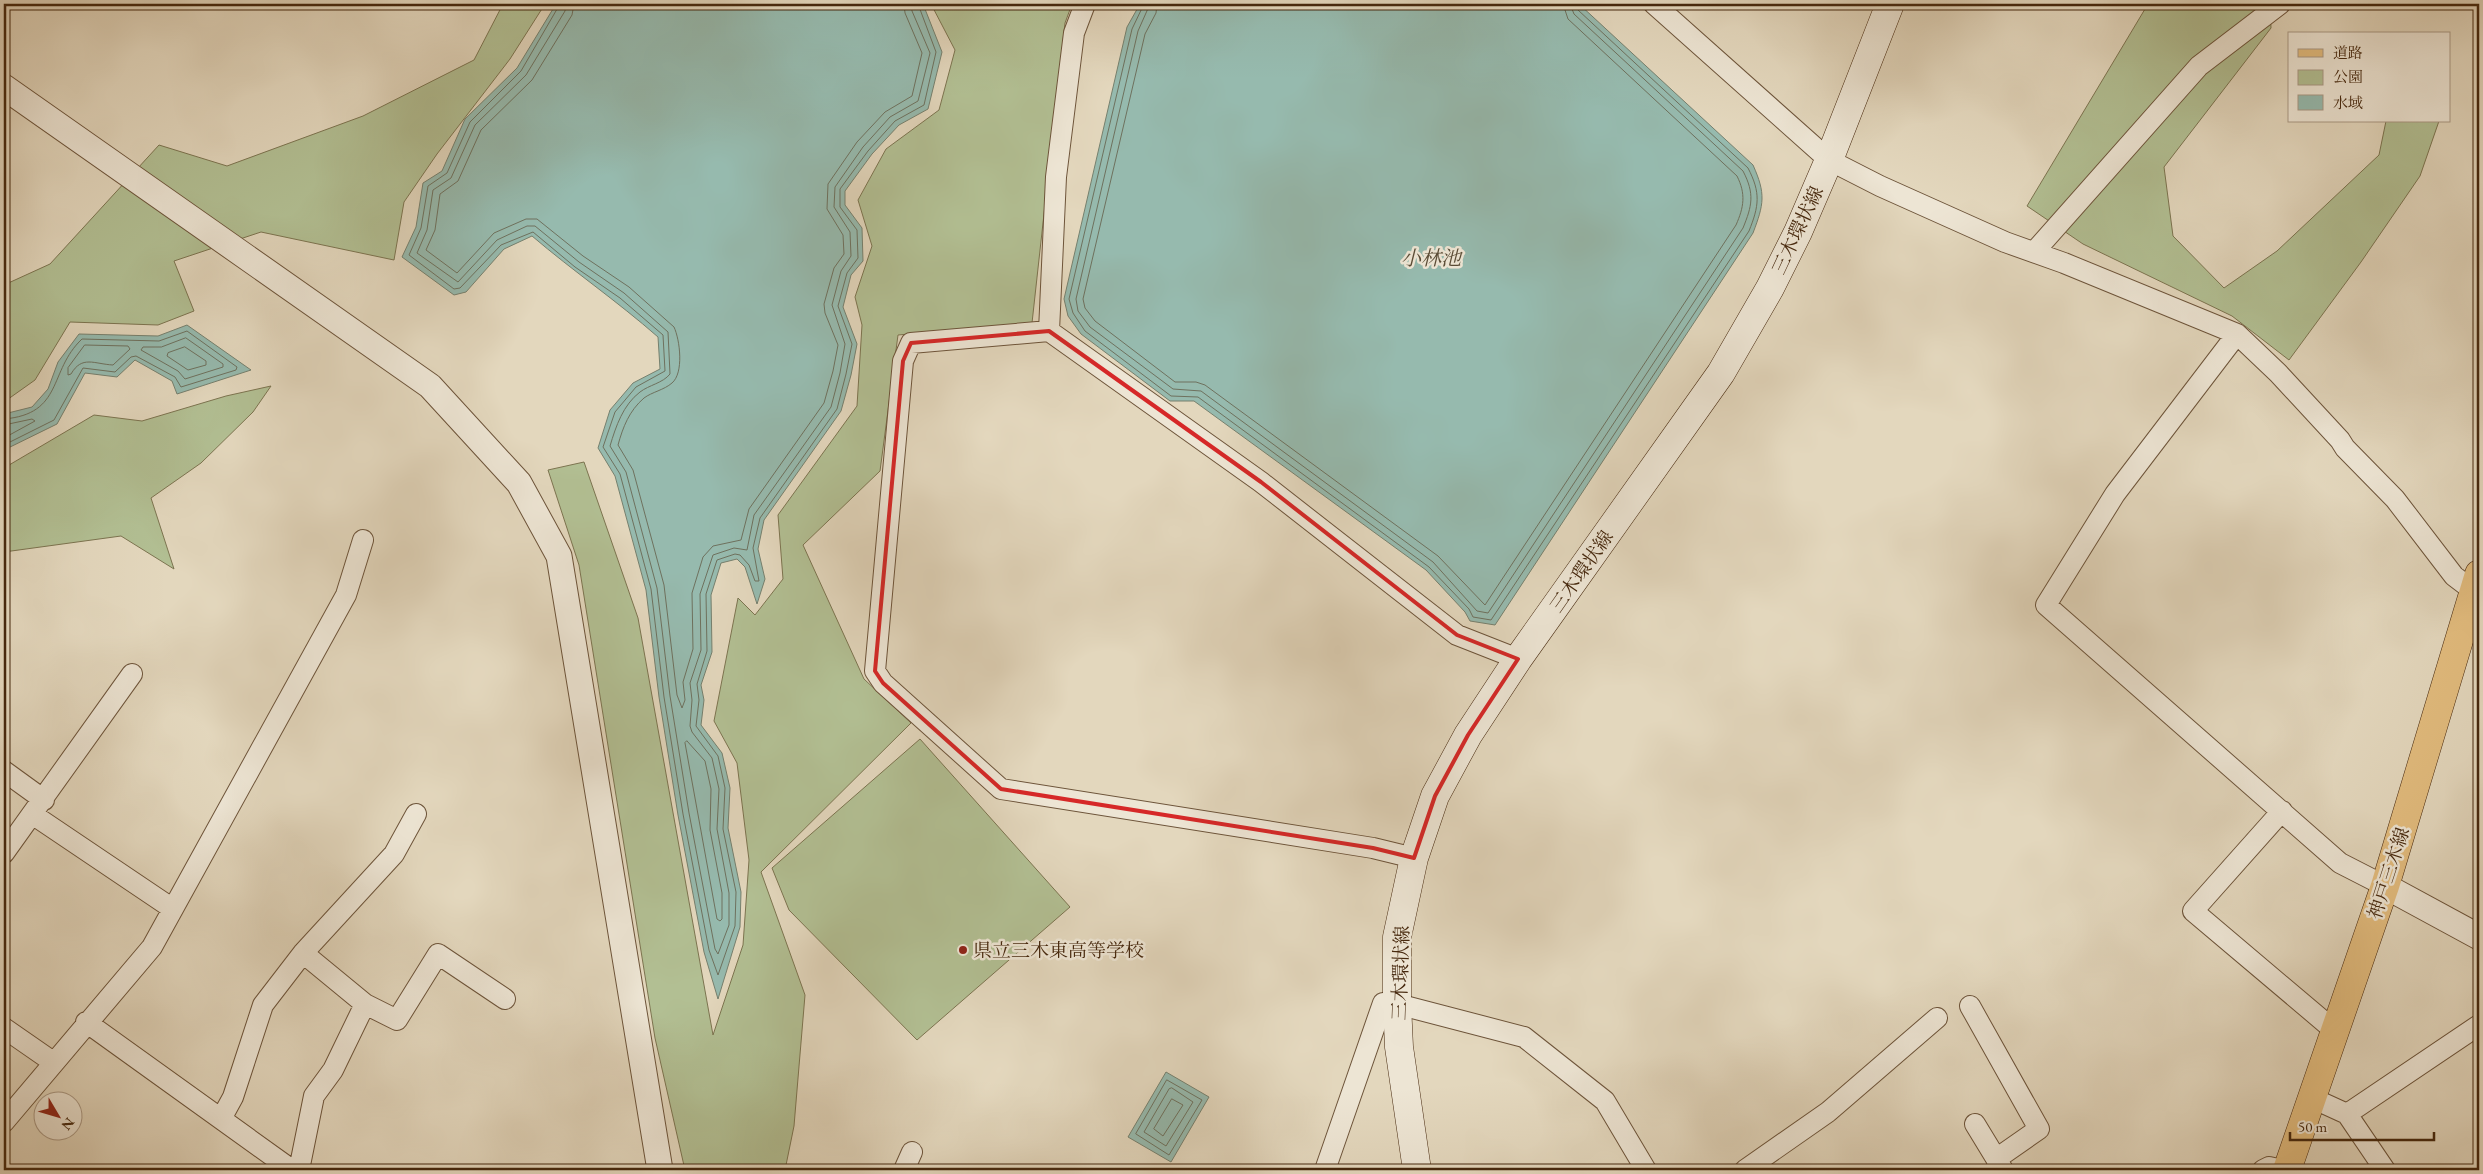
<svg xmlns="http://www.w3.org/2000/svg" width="2483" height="1174" font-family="'EB Garamond','Noto Serif JP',serif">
  <rect width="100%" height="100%" fill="#e3d7bd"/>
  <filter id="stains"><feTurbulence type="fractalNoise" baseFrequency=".004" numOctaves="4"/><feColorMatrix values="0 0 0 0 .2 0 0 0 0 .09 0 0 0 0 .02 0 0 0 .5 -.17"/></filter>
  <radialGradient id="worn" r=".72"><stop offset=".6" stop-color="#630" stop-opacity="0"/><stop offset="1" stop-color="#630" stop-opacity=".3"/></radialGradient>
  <path fill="#b2bf93" stroke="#7c7450" d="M503 4H545L510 59 437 154 404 202 394 260 261 232 174 261 194 311 158 325 70 322 35 380 4 402V285L50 264 159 145 227 166 363 116 474 60Z
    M931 4H1072L1065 23 1032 323 898 335 880 471 803 545 864 679 911 723 761 872 805 995 794 1126 785 1170H685L655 1038 579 565 548 470 584 462 638 618 713 1035 743 945 749 860 737 763 714 721 738 598 755 615 783 579 778 515 857 406 862 325 855 297 872 246 858 200 886 149 939 110 955 50Z
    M2148 4H2270L2271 28 2164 167 2173 236 2224 288 2277 251 2379 155 2386 121H2439L2420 176 2361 262 2289 360 2232 316 2083 244 2027 206Z
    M271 386 253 412 201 463 151 498 174 569 121 536 4 552V468L94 415 142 421 226 396Z
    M920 739 1070 907 917 1040 789 910 772 868Z"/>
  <path fill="#96baae" stroke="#76806e" d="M556 4H923L942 52 928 109 899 125 872 154 845 191V205L862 228 863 261 851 275 843 307 857 344 851 375 841 411 764 520 758 549 765 579 757 604 745 567 737 559 721 563 711 595 712 652 701 685 704 700 701 725 722 753 730 788 728 828 741 892 740 927 718 999 704 952 678 815 659 697 646 590 615 476 598 448 610 410 633 383 660 369 658 337C617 301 573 271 532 236L504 249 466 292 454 295 402 257 416 227 423 183 442 171 465 119 517 68Z
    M1140 4H1579L1753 165C1766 194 1764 204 1753 233L1495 625 1470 621 1465 612 1426 570 1194 401H1170L1081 334 1068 316 1064 299 1127 27Z
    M187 325 251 370 177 394 172 381 135 360 117 377 85 373 57 424 4 450V414L32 407 48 389 58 362 79 334 158 336Z
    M1166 1072 1209 1097 1171 1162 1128 1137Z"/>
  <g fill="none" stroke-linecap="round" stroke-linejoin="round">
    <path stroke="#6e715e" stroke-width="1" d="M560 4 521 71 470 122 447 173 428 186 421 228 409 255 454 289 460 288 501 245 533 232 575 267 620 298 663 335 665 371 636 387 615 412 603 447 620 474 651 589 664 697 683 814 709 950 718 975 735 926 736 892 723 829 725 788 718 756 696 726 699 700 697 684 707 651 706 594 717 560 735 554 740 555 749 565 755 581H759L753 548 760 518 837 409 846 374 852 344 838 306 847 273 858 258 857 230 840 207V189L868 151 895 121 924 105 936 52 918 4
      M566 4 565 11 526 75 475 125 451 178 433 190 427 230 417 253 458 282 497 240 527 226H535L579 262 624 293 668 332 670 374C663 383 649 385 640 392 623 405 616 426 610 446L626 472 657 588 670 696 689 813 715 949 718 954 729 925V893L717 829 719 789 712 758 692 732 690 726 692 700 690 683 701 650 700 594 713 555 734 548 747 550 754 515 831 407 840 373 845 344 832 305 841 271 851 256 850 232 834 207 835 187 863 147 890 117 918 101 930 53 912 11 911 4
      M574 4 572 15 532 80 481 130 458 181 440 194 435 230 426 250 457 273 494 233 526 219H537L583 256 629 287 674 327C680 340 684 373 672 383 664 390 652 392 644 398 629 411 623 427 618 445L633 470 664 585 677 695 682 708 685 700 683 682 693 649 692 593 703 557 713 546 741 540 749 509 824 403 833 371 838 345 825 313 824 304 834 268 844 254 843 235 827 209 828 184 857 142 885 112 912 96 922 53 905 13 904 4
      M1144 4 1132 29 1069 299 1073 313 1085 331 1171 396 1198 397 1429 567 1469 609 1473 617 1491 620 1749 231C1759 206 1761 193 1748 168L1578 10 1577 4
      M1150 4 1138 31 1076 299 1078 311 1090 327 1173 389 1201 391 1433 562 1477 611 1488 613 1743 228C1752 206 1755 194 1743 171L1574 14 1570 4
      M1157 4 1156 13 1145 34 1083 299 1085 308 1095 321 1175 382H1196L1205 385 1438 556 1485 605 1736 225C1744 207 1746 194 1737 176L1568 19 1563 4
      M186 338 223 364V367L185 379 178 371 141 350 143 347H161Z
      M85 345 128 346 130 349 113 365C94 364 82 355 71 374L68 375V368Z
      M185 347 206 361V365L188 370 167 356 168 353Z
      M4 419C64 414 48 371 82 339L159 341 187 331 237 367 236 370 181 387 175 377 136 356 131 357 115 372 83 368 54 420 4 445
      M4 425 32 419 35 421 4 438
      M687 741 705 761 711 789 710 830 722 893V919L720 921 717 919 685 743Z
      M1167 1080 1202 1100 1169 1155 1136 1134Z
      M1172 1088 1193 1102 1166 1146 1144 1132 1169 1089Z
      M1172 1099 1183 1105 1163 1136 1154 1129Z"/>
    <g stroke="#6d543a" stroke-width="22">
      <path id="minor" d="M1654 4 1829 160 1880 186 2005 242 2064 263 2237 334 2278 373 2340 440 2345 448 2395 499 2454 576 2479 595
        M2034 252 2199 66 2280 4
        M1049 331 1056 177 1074 33 1085 4
        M2237 334 2115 494 2046 605 2340 863 2385 886
        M4 771 44 800
        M2282 811 2193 911 2335 1031
        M32 814 173 909
        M4 853 132 674
        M1414 858 1373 848 1001 789 883 683 875 671 903 361 911 343 1049 331 1261 482 1457 635 1518 659
        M303 953 365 1004 397 1020 438 954 505 999
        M1970 1006 2039 1129 1996 1159
        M86 1022 292 1170
        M4 1028 53 1062
        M2312 1098 2347 1114 2385 1170
        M2347 1114 2479 1025
        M221 1119 233 1097 263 1005 303 953 394 854 416 814
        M4 1122 152 947 346 595 363 540
        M1975 1124 2003 1170
        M299 1170 314 1096 333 1070 365 1004
        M904 1170 912 1152
        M1325 1170 1383 1003 1397 1004 1524 1037 1605 1101 1646 1170
        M1745 1170 1828 1112 1937 1018
        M2263 1170 2269 1167 2283 1170"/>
    </g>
    <g stroke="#6d543a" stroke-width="27">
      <path id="tertiary" d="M4 87 430 386 519 483 559 556 660 1170
        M2385 886 2479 937"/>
    </g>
    <g stroke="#46280e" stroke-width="29">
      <path id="secondary" d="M1417 1170 1399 1047 1397 1004V937L1414 858 1435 796 1468 735 1518 659 1721 373 1770 288 1798 232 1829 160 1890 4"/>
    </g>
    <g stroke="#46280e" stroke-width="29">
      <path id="primary" d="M2287 1170 2385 886 2479 574"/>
    </g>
    <use href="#minor" stroke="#ede5d4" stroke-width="20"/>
    <use href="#tertiary" stroke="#ede5d4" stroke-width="25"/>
    <use href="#secondary" stroke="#ede5d4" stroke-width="28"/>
    <use href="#primary" stroke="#e2bc7e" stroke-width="28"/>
  </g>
  <path fill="none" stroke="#d62828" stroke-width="4" stroke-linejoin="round" d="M1049 331 1261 482 1457 635 1518 659 1468 735 1435 796 1414 858 1373 848 1001 789 883 683 875 671 903 361 911 343Z"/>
  <circle fill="#8f2418" stroke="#ede5d4" stroke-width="2" cx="963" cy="950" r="5"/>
  <g text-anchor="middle" stroke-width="5" stroke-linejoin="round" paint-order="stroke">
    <g font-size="19" fill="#46280e" stroke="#ede5d4">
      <text transform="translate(1797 230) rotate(-65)" y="7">三木環状線</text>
      <text transform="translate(1581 571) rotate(-55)" y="7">三木環状線</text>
      <text transform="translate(2388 873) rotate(-72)" y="7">神戸三木線</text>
      <text transform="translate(1400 973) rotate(-88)" y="7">三木環状線</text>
    </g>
    <g font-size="19" fill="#46280e" stroke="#ede5d4" text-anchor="start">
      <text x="973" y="957">県立三木東高等学校</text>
    </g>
    <g font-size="20" font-style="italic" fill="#5a4c36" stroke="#ede5d4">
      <text x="1431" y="265">小林池</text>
    </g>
  </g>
  <rect width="2483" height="1174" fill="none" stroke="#e3d7bd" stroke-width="20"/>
  <rect x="5" y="5" width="2473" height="1164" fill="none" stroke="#46280e" stroke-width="2.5"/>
  <rect x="10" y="10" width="2463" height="1154" fill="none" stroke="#46280e"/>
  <rect x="2288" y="32" width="162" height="90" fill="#ede5d4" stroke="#aa9985"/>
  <rect x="2298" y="49" width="25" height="8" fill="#e2bc7e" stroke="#aa9985"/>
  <text x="2333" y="58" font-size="15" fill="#46280e">道路</text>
  <rect x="2298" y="70" width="25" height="15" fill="#b2bf93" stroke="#aa9985"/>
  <text x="2333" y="82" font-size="15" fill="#46280e">公園</text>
  <rect x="2298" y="95" width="25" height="15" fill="#96baae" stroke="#aa9985"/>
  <text x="2333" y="108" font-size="15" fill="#46280e">水域</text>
  <g transform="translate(58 1116) rotate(128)"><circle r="24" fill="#ede5d4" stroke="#aa9985"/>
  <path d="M0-4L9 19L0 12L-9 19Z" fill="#8f2418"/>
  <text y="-8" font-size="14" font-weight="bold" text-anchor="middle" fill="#46280e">N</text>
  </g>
  <path d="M2290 1132v8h144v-8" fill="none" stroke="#46280e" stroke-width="2.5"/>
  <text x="2298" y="1132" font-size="15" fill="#46280e" stroke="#ede5d4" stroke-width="4" paint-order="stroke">50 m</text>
  <rect width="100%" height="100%" filter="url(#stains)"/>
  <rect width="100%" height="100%" fill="url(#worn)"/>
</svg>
